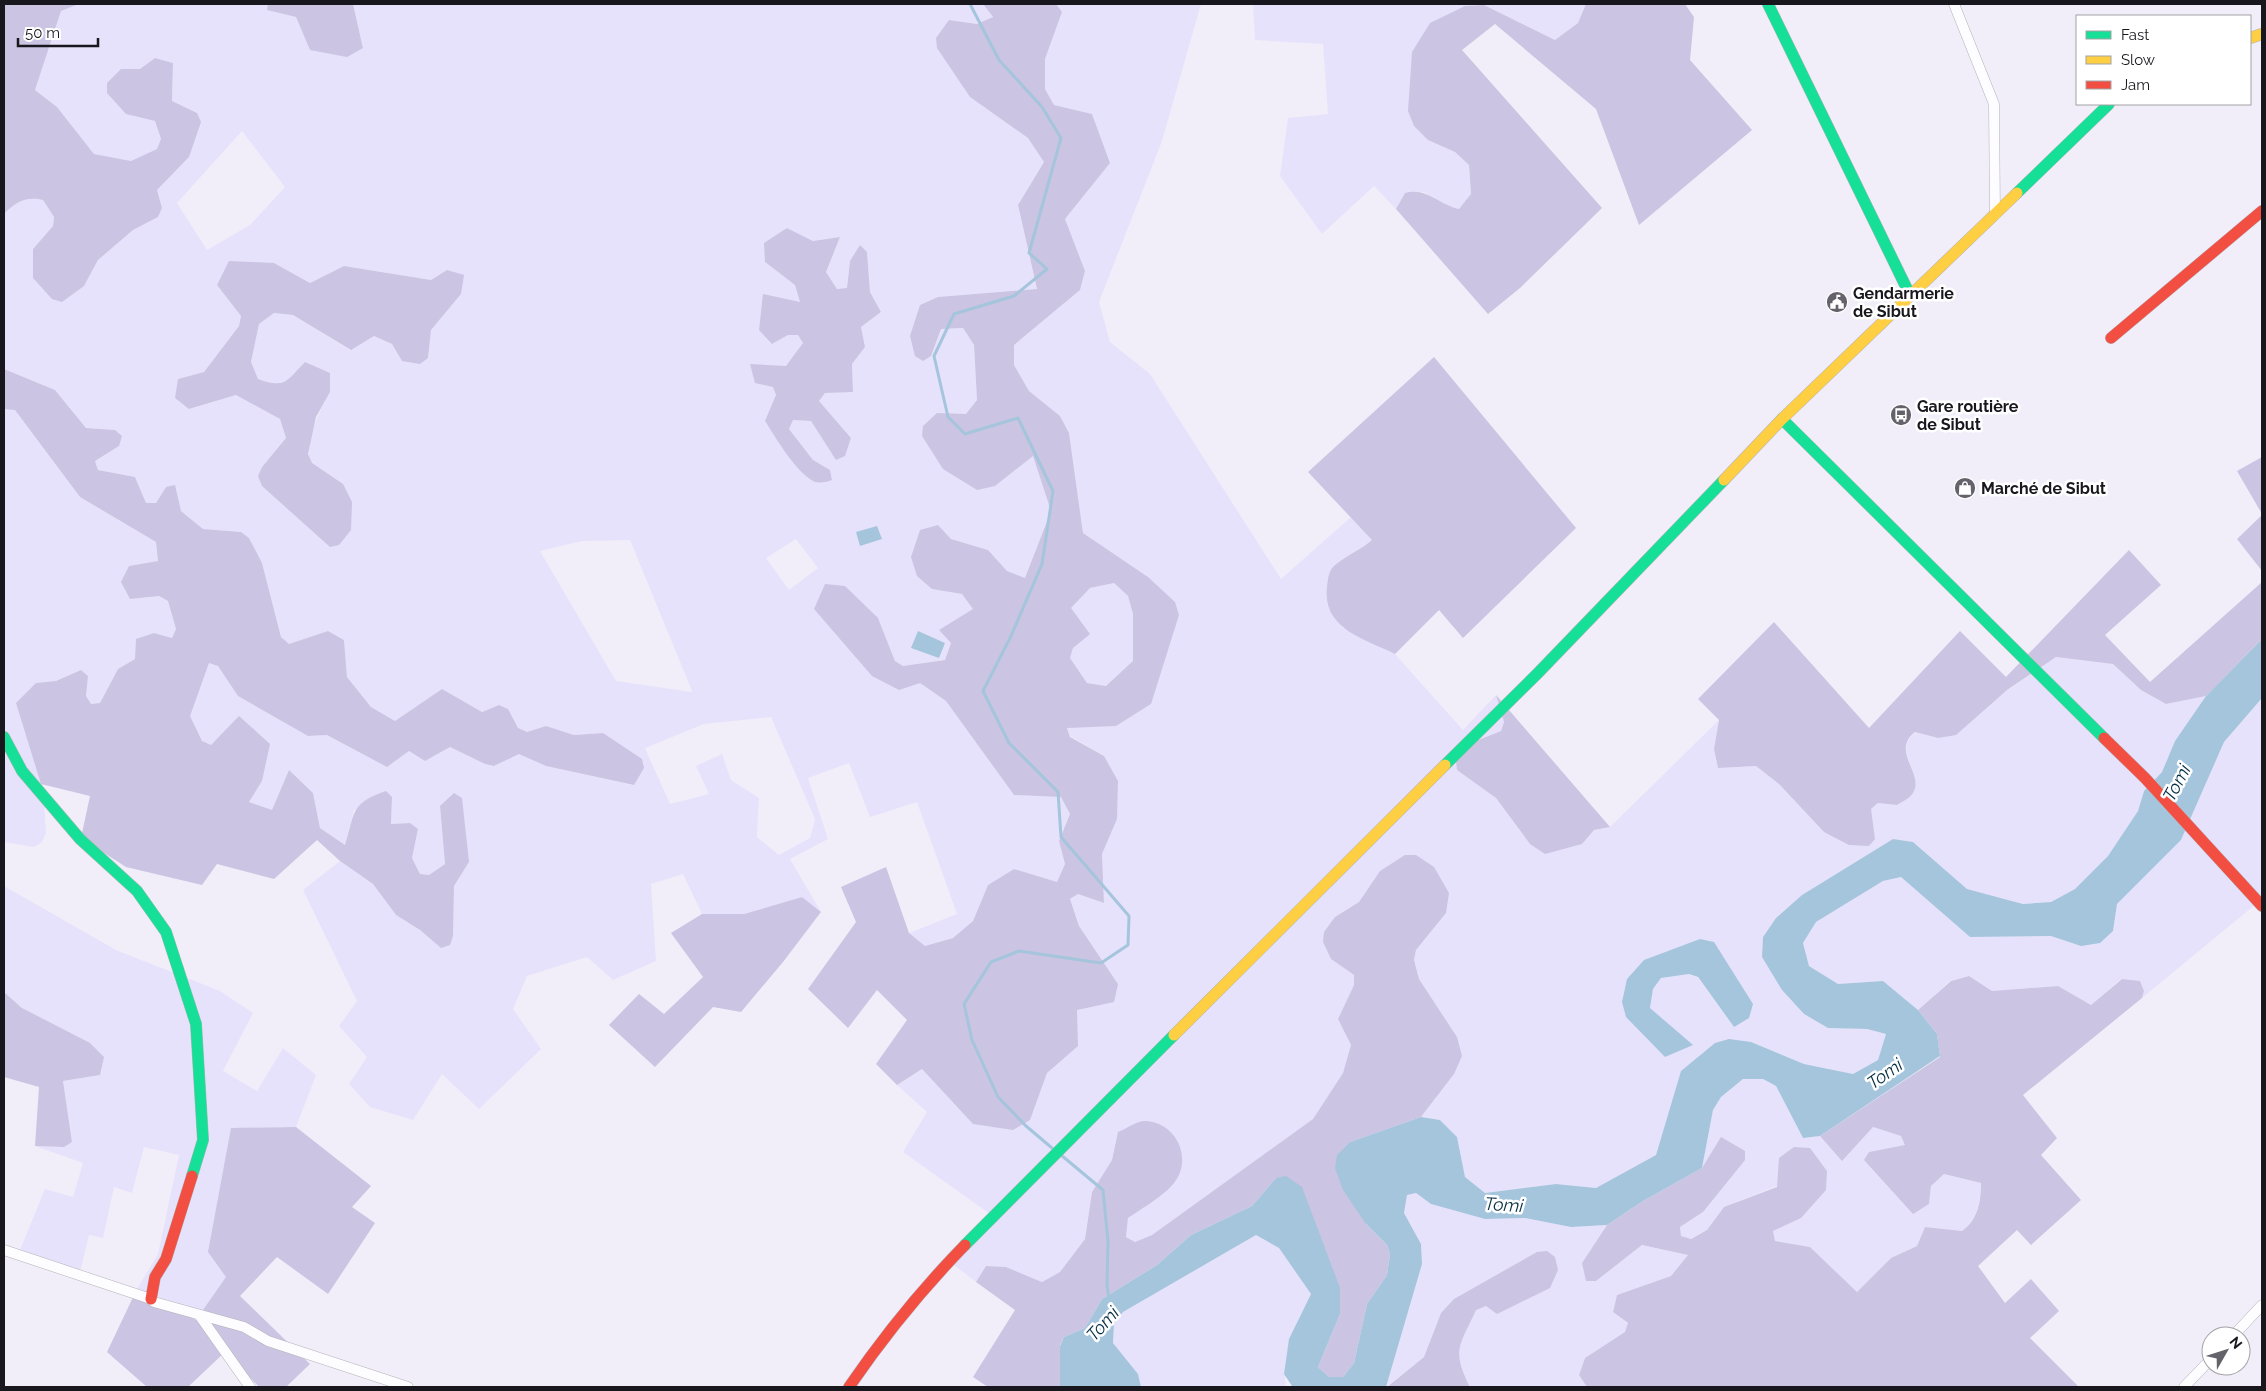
<svg xmlns="http://www.w3.org/2000/svg" width="2266" height="1391" font-family="Raleway,sans-serif">
  <rect width="100%" height="100%" fill="#f1eef9"/>
  <path fill="#e7e2fb" fill-rule="evenodd" d="M79 4H268V10L296 17 310 50 363 48 353 4H983L993 17 977 24 949 20 970 97 1028 138 1044 162 1018 205 1037 290 938 297 920 305 931 356 941 329 963 328 974 345 977 400 966 415 937 413 995 486 1033 456 1051 511 1025 578 1007 571 988 550 951 539 938 525 932 589 962 594 974 609 940 630 951 643 945 660 903 666 895 661 878 618 814 609 946 701 1014 795 1061 796 1070 814 1059 841 1065 864 1057 882 1014 869 988 885 973 921 953 938 925 946 909 933 957 914 917 802 870 817 849 763 808 778 828 839 790 859 821 912 802 897 744 914H702L683 874 651 884 656 961 613 980 587 957 527 976 513 1009 541 1049 479 1109 442 1074 413 1120 370 1107 349 1084 367 1057 339 1026 357 1001 303 890 340 861 373 884 396 915 420 930 441 948 453 935 454 886 469 862 440 806 445 864 429 875 420 874 412 858 418 829 410 823 391 824 392 797 354 810 345 845 320 828 313 793 289 770 272 811 249 802 262 781 211 745 202 741 189 716 209 663 218 666 238 696 308 736 327 735 387 767 409 751 425 761 450 747 485 764 495 766 519 753 546 766 633 785 603 733 574 735 546 726 527 732 518 729 508 709 499 705 482 712 442 689 395 721 371 707 347 677 344 640 328 631 289 644 281 637 262 563 241 532 203 529 181 511 166 487 156 503H146L135 477 98 470 95 461 119 446 115 430 86 428 55 390 4 369V214C16 202 26 196 43 200L54 217 53 226 33 249 84 286 98 260 133 230 158 217 162 208 157 190 189 157 197 113 172 101 173 63 155 58 140 69 126 114 155 121 161 140 157 149 131 161 94 154 57 107 35 90 61 11ZM242 131 285 187 250 225 207 250 177 203ZM787 228 813 241 840 237 826 272 837 289 847 288 850 261 867 252 870 292 881 312 861 327 865 347 852 364 853 391 825 393 819 401 851 438 845 455 836 459 811 421 793 420 789 429 813 460 830 470 832 480 766 421 776 395 773 387 803 343 798 335H788L772 344 800 302 795 285 765 262ZM274 263 310 283 344 266 431 280 447 270 461 294 431 330 428 358 402 361 392 344 374 336 350 350 293 315 274 313 259 324 251 362 258 379C286 389 286 381 305 362L330 392C322 406 302 445 311 462 316 471 334 478 343 484L258 476 262 467 286 438 280 419 236 395 190 409 178 379 204 372 239 326 241 316 217 285ZM796 539 818 568 789 590 766 558ZM630 540 692 691V692L616 681 540 551 582 541ZM771 717 815 819 810 838 779 855 757 837 759 798 731 780 722 754 696 766 709 794 670 804 645 748 704 724Z
    M1056 4H1201L1162 141 1099 302 1110 342 1150 374 1281 579 1351 517 1373 540 1359 551 1342 627 1395 654 1463 730 1496 695 1504 722 1501 731 1466 745 1457 770 1496 798 1530 844H1582L1594 830 1610 827 1719 720 1714 749 1718 768 1756 766 1779 784 1824 832 1875 839 1870 810 1878 803 1897 805C1902 802 1910 798 1913 793 1925 773 1890 751 1916 732L1937 738 2056 657 2113 664 2141 690 2166 704 2206 696 2175 741 2162 772 2144 791 2138 811 2108 856 2075 889 2051 902 2023 904 1967 889 1913 842 1893 839 1802 895 1776 918 1763 937 1782 990 1804 1014 1828 1028 1867 1029 1886 1034 1878 1060 1853 1074 1804 1064 1751 1042 1681 1072 1656 1155 1596 1188 1556 1184 1485 1193 1465 1177 1457 1137 1440 1120 1421 1117 1454 1074 1457 1037 1419 979 1414 960 1416 950 1446 913 1380 871 1359 902 1335 917 1331 959 1354 975V985L1338 1019 1351 1045 1343 1073 1313 1119 1152 1235 1135 1242 1126 1237 1128 1218 1173 1184 1118 1133 1112 1160 1092 1192 1085 1239 1060 1272 1042 1282 1006 1267 986 1266 976 1282 946 1259 990 1214 903 1152 927 1112 897 1085 922 1069 973 1124 1030 1119 1047 1073 1077 1046V1010L1118 984 1079 926 1070 899 1078 894 1104 903 1102 854 1117 819 1104 756 1070 736 1067 727 1116 726 1151 704 1148 577 1083 533 1069 433 1060 416 1029 391 1014 365V345L1080 290 1085 271 1065 219 1110 163 1092 114 1054 105 1045 89V59L1062 12ZM1714 942 1734 1027 1698 978 1689 974 1661 978 1653 989 1650 1008 1644 961Z
    M1253 4H1586L1587 6 1578 23 1555 40 1484 5 1465 6 1428 140 1455 152 1469 165 1471 194 1460 209 1450 207 1424 192 1405 193 1396 209 1374 186 1322 234 1280 176 1288 118 1328 114 1323 44 1255 40Z
    M5 408 15 410 80 497 156 542 158 561 129 566 130 599 159 596 168 601 176 629 172 638 154 633 135 659 118 669 100 703 90 704 86 696 88 676 81 670 56 681 36 683 46 833 42 842 34 847 4 842Z
    M1114 583 1128 596 1133 614V662L1106 686 1087 683 1070 658 1073 648 1071 608 1090 588Z
    M2262 698V899L2142 998 2144 991 2140 981 2121 979 2091 1005 2058 986 1992 991 1969 976 1950 981 1918 1010 1883 981 1838 984 1809 966 1803 943 1816 922 1883 881 1901 877 1970 937 2051 936 2081 946 2113 931 2117 904 2181 840 2224 742Z
    M4 886 116 950 220 991 253 1013 223 1071 257 1091 283 1048 316 1075 296 1127 231 1129 227 1277 196 1320 136 1291 158 1254 179 1155 144 1147 132 1193 114 1187 103 1238 89 1235 79 1276 20 1250 45 1189 73 1197 83 1163 35 1146 64 1147 72 1142 63 1081 100 1075 4 992Z
    M1743 1079H1763L1776 1086 1803 1138 1820 1136 1842 1160 1873 1127 1901 1136 1906 1145 1869 1152 1929 1204 1931 1186 1944 1174 1981 1183C1981 1201 1977 1220 1962 1231L1925 1227 1917 1246 1891 1258 1857 1292 1810 1247 1775 1241 1773 1231 1801 1218 1777 1186 1724 1207 1707 1230 1690 1239 1681 1236 1680 1227 1703 1212 1722 1137 1702 1168 1713 1110 1721 1097Z
    M1416 1193 1431 1204 1485 1219 1525 1218 1571 1227 1607 1225 1582 1263 1596 1281 1642 1245 1688 1255 1671 1276 1617 1295 1613 1312 1628 1324 1625 1333 1585 1358 1579 1375 1587 1387H1470C1451 1349 1460 1346 1476 1309L1550 1288 1441 1313 1424 1357 1386 1387 1422 1264 1421 1244 1404 1213 1407 1195Z
    M1256 1235 1279 1248 1311 1294C1296 1325 1281 1351 1286 1387H1141L1138 1374 1113 1343 1114 1324 1123 1312Z"/>
  <path fill="#cbc4e2" fill-rule="evenodd" d="M4 4H79L61 11 35 90 57 107 94 154 131 161 157 149 161 139 155 121 126 114 107 93V83L121 69H140L155 58 173 63 172 101 197 113 201 122 189 157 157 190 162 208 158 217 133 230 98 260 84 286 62 302 52 299 33 278V249L53 226 54 217 43 200C26 196 16 202 4 214Z
    M268 4H353L363 48 347 57 310 50 296 17 267 10Z
    M983 4H1056L1062 12 1045 59V89L1054 105 1092 114 1110 163 1065 219 1085 271 1080 290 1014 345V365L1029 391 1060 416 1069 433 1083 533 1148 577 1175 602 1179 615 1151 704 1116 726 1067 728 1070 737 1104 756 1118 781 1117 819 1102 854 1104 903 1078 894 1070 899 1079 926 1118 984 1114 1002 1077 1010 1078 1046 1047 1073 1030 1120 1013 1130 973 1124 922 1069 897 1085 876 1064 907 1020 877 990 848 1028 808 989 856 922 841 887 886 867 909 933 925 946 953 938 973 921 988 885 1014 869 1057 882 1065 864 1059 841 1070 814 1061 797 1014 795 946 701 920 683 899 690 872 676 814 609 825 584 845 586 878 618 895 661 903 666 945 660 951 643 939 630 973 609 962 594 932 589 917 576 911 557 920 530 938 525 951 539 988 550 1007 571 1025 578 1051 511 1033 456 995 486 977 490 943 469 922 436 923 426 937 413 966 414 977 400 974 345 963 328 941 329 931 356 923 361 915 356 910 336 920 305 938 297 1037 289 1018 205 1044 162 1028 138 970 97 937 48 936 38 949 20 977 24 993 17ZM1114 583 1128 596 1133 614V661L1106 686 1087 683 1070 658 1073 648 1090 634 1071 608 1090 588Z
    M1586 4H1685L1694 17 1690 60 1752 130 1639 225 1596 109 1495 24 1462 50 1602 208 1520 288 1488 314 1396 209 1405 193C1427 187 1439 205 1459 209L1471 194 1469 165 1455 152 1428 140 1414 126 1408 111 1412 52 1430 23 1465 6 1484 5 1555 40 1578 23Z
    M787 228 813 241 840 237 826 272 837 289 847 288 850 261 860 245 867 252 870 292 881 312 861 327 865 347 852 364 853 392 825 393 819 401 851 438 845 456 836 460 811 421 793 420 789 429 813 460 830 470 832 480C826 482 819 484 813 481 795 471 776 438 765 421L776 395 773 387 755 383 750 364 786 366 803 343 798 335H788L772 344 759 330 763 294 800 302 795 285 765 262 764 243Z
    M229 261 274 263 310 283 344 266 431 280 447 270 464 275 461 294 431 330 428 358 420 364 402 361 392 344 374 336 351 350 293 315 274 313 259 324 251 362 258 379C286 389 286 381 305 362L330 373V392L316 417 308 454 312 463 343 484 352 502 351 530 339 545 330 547 262 486 258 476 262 467 286 438 280 419 236 395 189 409 175 398 178 379 204 372 239 326 241 316 217 285Z
    M1434 357 1576 528 1463 638 1439 610 1395 654C1365 639 1322 629 1327 587 1328 580 1328 572 1334 566 1345 556 1361 550 1372 540L1308 472Z
    M4 369 55 390 86 428 115 430 122 436 119 446 95 461 98 470 135 477 146 503H156L166 487 175 485 181 511 203 529 241 532 249 538 262 563 281 637 289 644 328 631 344 640 347 677 371 707 395 721 442 689 482 712 499 705 508 709 518 728 527 732 546 726 574 735 603 733 642 759 644 768 634 785 546 766 519 754 494 766 485 764 450 747 425 761 409 751 387 767 327 735 308 736 238 696 218 666 209 663 190 716 202 741 211 745 239 716 270 744 262 781 249 802 272 810 289 770 313 793 320 828 345 845C355 813 350 803 386 791L392 797 391 824 410 823 418 829 412 858 420 874 429 875 445 864 440 806 454 793 462 798 469 862 454 886 453 936 450 945 441 948 420 930 396 915 373 884 340 861 317 840 274 879 217 864 202 885 126 867 81 838 90 796 41 784 16 703 36 683 56 681 81 670 88 676 86 696 91 704 100 703 118 669 135 659 136 639 154 633 172 638 176 629 168 601 159 596 130 599 121 582 129 566 158 561 156 542 80 497 15 410 4 409Z
    M2262 457V514L2237 471Z
    M2262 515V571L2237 539Z
    M2129 550 2161 585 2105 635 2150 682 2262 582V639L2206 696 2166 704 2141 690 2113 664 2056 657 2007 690 1956 735 1938 738 1915 732C1890 751 1925 774 1913 793 1910 798 1902 802 1897 805L1878 803 1871 809 1875 839 1869 846 1849 845 1824 832 1779 784 1756 766 1718 768 1714 749 1719 720 1698 699 1774 622 1869 728 1960 631 2006 677Z
    M1496 695 1610 827 1594 830 1582 844 1545 854 1530 844 1496 798 1457 770 1456 761 1466 745 1501 731 1504 722Z
    M1405 855H1416L1434 867 1449 893 1446 913 1416 950 1414 960 1419 979 1457 1037 1462 1056 1454 1074 1421 1117 1350 1142 1366 1224 1387 1245 1390 1254 1387 1275 1367 1304 1354 1363 1343 1377H1329L1318 1367 1340 1314 1276 1178 1252 1206 1191 1235 1157 1265 1102 1299 1085 1328 1064 1337 1060 1345V1387H988L973 1377 1015 1310 976 1282 986 1266 1006 1267 1042 1282 1060 1272 1085 1239 1092 1192 1112 1160 1118 1132C1126 1129 1138 1120 1146 1121 1177 1123 1193 1159 1174 1183 1165 1195 1141 1209 1128 1218L1126 1237 1135 1242 1152 1235 1313 1119 1343 1073 1351 1045 1338 1019 1354 985V975L1331 959 1323 942 1324 932 1335 917 1359 902 1380 871Z
    M802 897 821 912 783 962 741 1012 713 1007 655 1067 609 1025 639 994 664 1014 703 977 671 933 702 914H744Z
    M1969 976 1992 991 2058 986 2091 1005 2122 979 2140 981 2144 991 2142 998 2023 1095 2057 1138 2041 1155 2081 1200 2031 1245 2017 1230 1978 1266 2005 1303 2031 1279 2059 1311 2030 1338 2079 1387H1587L1579 1375 1585 1358 1625 1332 1628 1323 1613 1312 1617 1295 1671 1276 1688 1255 1642 1245 1596 1281H1586L1582 1263 1607 1225 1643 1201 1702 1168 1721 1137 1745 1151V1160L1703 1212 1680 1227 1681 1236 1691 1239 1707 1230 1724 1207 1777 1187 1779 1158 1794 1147 1810 1148 1827 1171 1826 1190 1801 1218 1773 1231 1775 1241 1810 1247 1857 1292 1891 1258 1917 1246 1925 1227 1962 1231C1978 1220 1981 1201 1981 1183L1944 1174 1931 1186 1929 1204 1913 1214 1864 1160 1869 1152 1905 1145 1901 1136 1873 1127 1842 1161 1820 1136 1940 1057 1937 1034 1918 1010 1951 981Z
    M4 992 22 1008 90 1043 104 1057 100 1075 63 1081 72 1142 64 1147 35 1146 39 1087 4 1077Z
    M296 1127 371 1186 352 1207 375 1223 328 1294 277 1257 240 1296 310 1364 286 1387H259L225 1352 188 1387H147L107 1352 136 1291 196 1320 226 1277 208 1252 231 1128Z
    M1547 1251 1555 1257 1558 1270 1550 1288 1497 1314 1486 1306 1476 1310C1460 1346 1451 1349 1470 1387H1387L1424 1357 1441 1313 1454 1299 1537 1252Z"/>
  <path fill="#a5c5dd" d="M877 526 882 539 860 546 856 532Z
    M918 631 945 643 939 658 911 648Z
    M2262 639V698L2224 742 2181 840 2117 904 2113 931 2100 943 2081 946 2051 936 1970 937 1901 877 1883 881 1816 922 1803 943 1809 966 1838 984 1883 981 1918 1010 1937 1034 1940 1056 1820 1136 1803 1138 1776 1086 1763 1079H1743L1721 1097 1713 1110 1702 1168 1643 1201 1607 1225 1571 1227 1525 1218 1485 1219 1431 1204 1416 1193 1407 1195 1404 1213 1421 1244 1422 1264 1386 1387 1292 1386 1284 1374 1289 1339 1311 1294 1279 1248 1256 1235 1123 1312 1114 1324 1113 1343 1138 1374 1141 1387H1060V1346L1064 1337 1085 1328 1102 1299 1157 1265 1191 1235 1252 1206 1276 1178 1286 1176 1302 1187 1340 1288V1314L1318 1367 1329 1377H1343L1354 1363 1367 1304 1387 1275 1390 1254 1387 1245 1366 1224 1343 1190 1335 1168 1337 1155 1350 1142 1421 1117 1440 1120 1457 1137 1465 1177 1485 1193 1556 1184 1596 1188 1656 1155 1681 1071 1715 1043 1729 1039 1751 1042 1804 1064 1853 1074 1878 1060 1886 1034 1867 1029 1828 1028 1804 1014 1782 990 1762 957 1763 937 1776 918 1802 895 1893 839 1913 842 1967 889 2023 904 2051 902 2075 889 2108 856 2138 811 2144 791 2162 772 2175 741 2206 696Z
    M1700 939 1714 942 1753 1004 1749 1018 1734 1027 1698 977 1689 974 1661 978 1653 989 1650 1008 1693 1045 1665 1057 1626 1017 1622 1002 1627 979 1644 960Z"/>
  <g fill="none" stroke-linecap="round" stroke-linejoin="round">
    <path stroke="#a5c5dd" stroke-width="3" d="M970 4 999 60 1042 107 1061 138 1029 253 1047 269 1014 296 954 314 934 356 948 417 965 434 1018 418 1053 491 1042 564 1011 636 983 691 1009 743 1058 792 1061 837 1129 916 1128 945 1101 963 1019 951 991 962 964 1004 972 1040 998 1097 1026 1126 1052 1148
      M1061 1155 1103 1190 1108 1241 1107 1285 1109 1299"/>
    <g stroke="#b4b3ba" stroke-width="11">
      <path id="street" d="M1954 4 1994 104 1995 215
        M4 1250 151 1299 154 1302 244 1327 268 1341 408 1387
        M200 1316 250 1387
        M2233 1336 2262 1305
        M2184 1387 2211 1359"/>
    </g>
    <g stroke="#b4b3ba" stroke-width="12">
      <path id="fast" d="M1768 4 1910 295
        M2017 193 2109 104
        M1782 419 2104 738
        M4 737 22 771 80 839 137 891 166 932 196 1024 203 1140 192 1176
        M1445 765 1538 673 1724 480
        M965 1245 1174 1035"/>
    </g>
    <g stroke="#b4b3ba" stroke-width="12">
      <path id="slow" d="M2250 38 2262 34
        M1724 480 1782 419 2017 193
        M1174 1035 1445 765"/>
    </g>
    <g stroke="#b4b3ba" stroke-width="12">
      <path id="jam" d="M2111 338 2262 211
        M2104 738 2145 778 2262 906
        M151 1299 155 1277 166 1259 192 1176
        M849 1387C884 1336 922 1289 965 1245"/>
    </g>
    <use href="#street" stroke="#fdfcfe" stroke-width="10"/>
    <use href="#fast" stroke="#16e098" stroke-width="11"/>
    <use href="#slow" stroke="#ffcf43" stroke-width="11"/>
    <use href="#jam" stroke="#f24e42" stroke-width="11"/>
  </g>
  <defs>
    <g id="civic-disc" transform="scale(1.125)"><circle r="9.5" fill="#64626a" stroke="#fff"/><path d="M-.6-6.5H3V-4.5H.6V-3L4-1V1h2V6H-6V1h2V-1L-.6-3ZM-1.2 2.5V6h2.4V2.5Z" fill="#fff"/></g>
    <g id="bus-disc" transform="scale(1.125)"><circle r="9.5" fill="#64626a" stroke="#fff"/><path d="M-5-6H5V4H4V6H2V4H-2V6H-4V4H-5ZM-3.5-4V0h7V-4ZM-3.5 1.2v1.5H-2V1.2ZM2 1.2v1.5H3.5V1.2Z" fill="#fff"/></g>
    <g id="shop-disc" transform="scale(1.125)"><circle r="9.5" fill="#64626a" stroke="#fff"/><path d="M-5-2.5h2.3a2.7 3.5 0 0 1 5.4 0H5L5.5 6h-11ZM-1.5-2.5h3a1.5 2.3 0 0 0-3 0Z" fill="#fff"/></g>
  </defs>
  <g fill-rule="evenodd">
    <use href="#civic-disc" x="1837" y="302"/>
    <use href="#bus-disc" x="1901" y="415"/>
    <use href="#shop-disc" x="1965" y="488"/>
  </g>
  <g text-anchor="middle" stroke-width="5" stroke-linejoin="round" paint-order="stroke">
    <g font-size="16" font-weight="bold" fill="#18171d" stroke="#fff" text-anchor="start">
      <text x="1853" y="299">Gendarmerie<tspan x="1853" dy="18">de Sibut</tspan></text>
      <text x="1917" y="412">Gare routière<tspan x="1917" dy="18">de Sibut</tspan></text>
      <text x="1981" y="494">Marché de Sibut</text>
    </g>
    <g font-size="18" font-style="italic" fill="#062f45" stroke="#fff">
      <text transform="translate(2177 783) rotate(-62)" y="6">Tomi</text>
      <text transform="translate(1885 1074) rotate(-35)" y="6">Tomi</text>
      <text transform="translate(1504 1205) rotate(4)" y="6">Tomi</text>
      <text transform="translate(1103 1324) rotate(-48)" y="6">Tomi</text>
    </g>
  </g>
  <rect width="2266" height="1391" fill="none" stroke="#18171d" stroke-width="10"/>
  <rect x="2076" y="15" width="175" height="90" fill="#ffffff" stroke="#a3a2a5"/>
  <rect x="2086" y="31" width="25" height="8" fill="#16e098" stroke="#a3a2a5"/>
  <text x="2121" y="40" font-size="15" fill="#18171d">Fast</text>
  <rect x="2086" y="56" width="25" height="8" fill="#ffcf43" stroke="#a3a2a5"/>
  <text x="2121" y="65" font-size="15" fill="#18171d">Slow</text>
  <rect x="2086" y="81" width="25" height="8" fill="#f24e42" stroke="#a3a2a5"/>
  <text x="2121" y="90" font-size="15" fill="#18171d">Jam</text>
  <g transform="translate(2226 1351) rotate(51)"><circle r="24" fill="#ffffff" stroke="#a3a2a5"/>
  <path d="M0-4L9 19L0 12L-9 19Z" fill="#64626a"/>
  <text y="-8" font-size="14" font-weight="bold" text-anchor="middle" fill="#18171d">N</text>
  </g>
  <path d="M18 38v8h80v-8" fill="none" stroke="#18171d" stroke-width="2.5"/>
  <text x="25" y="38" font-size="15" fill="#18171d" stroke="#ffffff" stroke-width="4" paint-order="stroke">50 m</text>
</svg>
